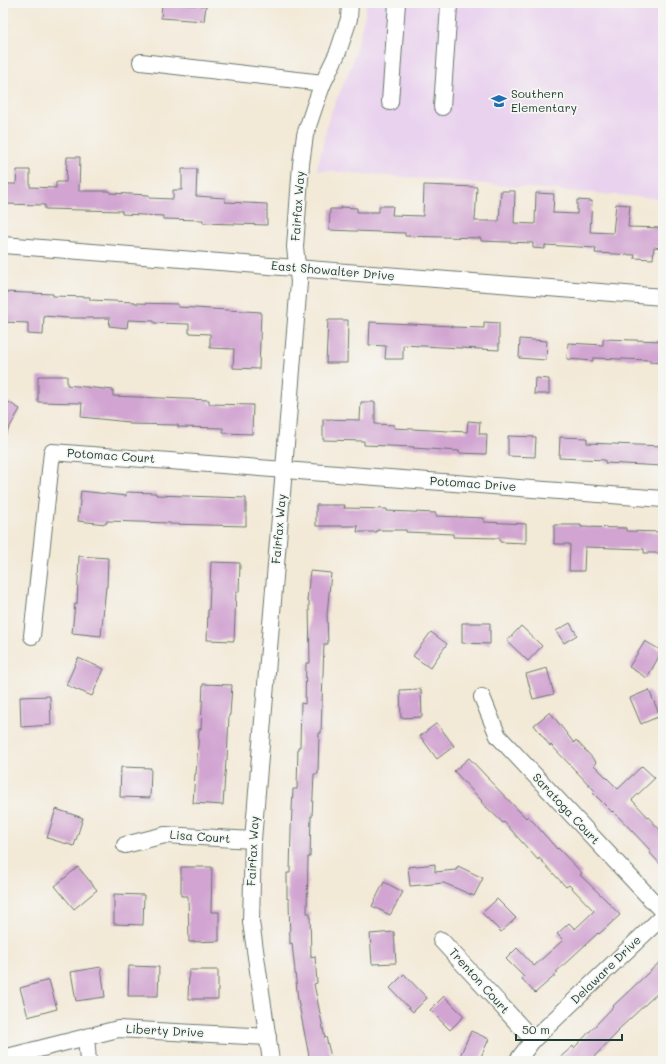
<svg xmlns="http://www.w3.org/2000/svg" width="666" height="1064" font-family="Mali,sans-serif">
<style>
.built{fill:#e9d2ee}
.building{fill:#d1a4d1}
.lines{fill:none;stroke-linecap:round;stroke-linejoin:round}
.minor-casing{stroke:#69796d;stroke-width:18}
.minor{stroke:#fff;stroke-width:16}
.labels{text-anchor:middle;stroke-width:3.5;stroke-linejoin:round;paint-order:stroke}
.poi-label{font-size:12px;fill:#1f3d34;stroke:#f6f6f2;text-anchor:start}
.street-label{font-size:12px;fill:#1f3d34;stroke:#f6f6f2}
</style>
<rect width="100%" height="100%" fill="#f6f6f2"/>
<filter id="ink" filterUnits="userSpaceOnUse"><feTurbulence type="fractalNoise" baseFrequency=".025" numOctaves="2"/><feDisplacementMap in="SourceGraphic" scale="8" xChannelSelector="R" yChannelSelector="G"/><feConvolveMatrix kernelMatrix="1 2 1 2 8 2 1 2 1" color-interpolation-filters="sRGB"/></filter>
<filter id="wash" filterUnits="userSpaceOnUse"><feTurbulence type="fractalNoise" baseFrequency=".012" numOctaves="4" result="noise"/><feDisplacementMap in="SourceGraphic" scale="16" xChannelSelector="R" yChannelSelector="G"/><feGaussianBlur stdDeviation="0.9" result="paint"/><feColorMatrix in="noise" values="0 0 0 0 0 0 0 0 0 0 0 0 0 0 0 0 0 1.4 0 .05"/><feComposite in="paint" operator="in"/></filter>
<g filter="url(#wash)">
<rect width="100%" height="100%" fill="#f3e9d7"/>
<polygon class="built" points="366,3 663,3 663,199 317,170 329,117 352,64 365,14"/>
<g id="blocks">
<g class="building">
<polygon points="162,3 206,6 204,21 161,18"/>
<polygon points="67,157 80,157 79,191 110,191 110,193 149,195 149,198 173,199 173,190 182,190 182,169 197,169 196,196 225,198 225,202 267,204 267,225 203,223 203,220 163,219 163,216 122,214 122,211 45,209 45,205 3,204 4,184 16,184 17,170 30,170 30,187 56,188 56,182 66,182"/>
<polygon points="424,185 477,187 475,221 499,221 501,191 515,191 514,223 535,224 536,193 554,194 553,213 577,214 577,200 592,201 590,232 613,233 616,204 630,205 628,227 663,228 663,248 654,247 653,259 634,258 635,255 595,253 596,248 545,245 545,249 533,248 533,243 481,241 481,238 405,236 405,233 329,230 330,209 341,209 341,207 357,208 357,212 379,212 379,206 393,206 392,215 423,216"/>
<polygon points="3,292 53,294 53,296 90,297 90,300 135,302 135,303 178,304 178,307 261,312 259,369 233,368 234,349 210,348 210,334 189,333 189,324 154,323 154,321 128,320 127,328 109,326 110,318 68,318 44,316 43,335 28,334 28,323 3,322"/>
<polygon points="328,320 348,320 347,363 326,363"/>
<polygon points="370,322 452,326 452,327 484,328 484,322 499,323 499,350 403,345 403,359 385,359 386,346 369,345"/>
<polygon points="520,339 547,341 546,360 519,358"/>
<polygon points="603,339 663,341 663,363 650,362 650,360 593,358 593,361 567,359 568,343 603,345"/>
<polygon points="38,376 67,376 67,385 113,390 113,396 209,400 209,404 253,405 252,434 223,433 223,428 178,427 178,425 129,424 129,422 81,417 82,403 38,402"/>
<polygon points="535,378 549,379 549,394 534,394"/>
<polygon points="3,399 20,409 3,439"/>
<polygon points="361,402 375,402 375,424 394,425 394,428 467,432 468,421 480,422 479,434 487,434 486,454 459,453 459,451 413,448 414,447 364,445 364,441 323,440 323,419 360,420"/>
<polygon points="508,436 536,437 535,457 508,456"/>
<polygon points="560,437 587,438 587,443 663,446 663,466 605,463 605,460 559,458"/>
<polygon points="81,491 126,496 126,492 156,493 156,495 246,498 246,526 170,524 170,523 107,521 106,524 78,521"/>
<polygon points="316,505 345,505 344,508 387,509 387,511 436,513 436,516 484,518 484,522 526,524 526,543 500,542 500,538 453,537 453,534 406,532 406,530 377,530 377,532 357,532 358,526 316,526"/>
<polygon points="554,525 581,525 581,527 626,528 626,531 663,532 663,553 644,553 644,549 585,547 584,571 569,571 570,544 554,544"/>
<polygon points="79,556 108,558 107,587 106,587 101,636 72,633 75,604 77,604"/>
<polygon points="211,562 240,563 239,592 236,592 234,641 207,640 208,610 209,610"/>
<polygon points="310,571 331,573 327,614 328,644 324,644 321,733 319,733 318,774 314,774 312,817 311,816 310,857 308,857 307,913 310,913 311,957 315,956 317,983 314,984 325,1038 326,1037 332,1061 310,1061 298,1000 292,943 290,944 289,899 287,899 287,873 290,873 291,830 293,789 297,789 298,747 300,747 301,703 305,704 306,663 310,663 309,601 307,601"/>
<polygon points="462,623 490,623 490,644 462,643"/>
<polygon points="570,623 577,635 564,643 556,631"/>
<polygon points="521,626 542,646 528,661 507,641"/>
<polygon points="431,632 447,644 430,668 413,656"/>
<polygon points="645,641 662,651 647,678 629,667"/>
<polygon points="78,658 104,669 92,696 66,685"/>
<polygon points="547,668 554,694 533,699 526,674"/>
<polygon points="203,684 232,685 230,715 229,715 227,760 226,760 223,805 193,803 195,774 196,774 199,729 201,729"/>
<polygon points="421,689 422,717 401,718 400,690"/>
<polygon points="649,690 660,716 641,724 630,698"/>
<polygon points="50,696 51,725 21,727 20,697"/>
<polygon points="550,712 574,743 576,740 596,762 594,765 618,789 642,766 655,778 632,800 663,833 663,867 649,852 651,851 613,811 612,812 593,793 595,791 551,745 550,746 534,725"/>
<polygon points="437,723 454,746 437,759 420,736"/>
<polygon points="469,758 488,778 488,779 526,818 528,816 557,849 558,848 582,873 580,875 606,900 620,915 599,934 598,933 556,972 558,973 535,993 522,979 524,977 506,959 517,948 534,966 563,940 557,934 569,923 575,929 594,911 569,885 566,887 539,858 538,860 504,822 503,823 481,802 482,801 454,771"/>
<polygon points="121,767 151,768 150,798 120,797"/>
<polygon points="56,809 83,818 74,846 47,838"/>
<polygon points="435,864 435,872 456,870 458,866 483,878 474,896 444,883 410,886 408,867"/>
<polygon points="78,867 97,890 74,909 55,886"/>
<polygon points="181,867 212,867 211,912 219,912 219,941 189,942 188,896 181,896"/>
<polygon points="384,882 403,892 390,915 372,906"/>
<polygon points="114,894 144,895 143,925 114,924"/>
<polygon points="497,899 516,918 501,932 482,913"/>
<polygon points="394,932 396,963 372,964 370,934"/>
<polygon points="663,959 663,988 618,1030 619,1031 590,1061 556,1061 573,1046 574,1048 614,1006 613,1006"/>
<polygon points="129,966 159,967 158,996 128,996"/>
<polygon points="101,967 105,997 76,1001 71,972"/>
<polygon points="189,970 218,970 218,999 188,999"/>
<polygon points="404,974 427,998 413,1012 390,988"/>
<polygon points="49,980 57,1009 28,1017 20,988"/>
<polygon points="444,996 464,1016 450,1030 430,1010"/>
<polygon points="471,1031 489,1039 479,1061 470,1061 460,1056"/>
</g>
</g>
</g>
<g filter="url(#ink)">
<use href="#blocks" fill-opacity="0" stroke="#69796d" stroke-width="1"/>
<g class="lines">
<defs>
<g id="minor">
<polyline points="141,62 323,83"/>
<polyline points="390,102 397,3"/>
<polyline points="442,107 449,6"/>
<polyline points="3,245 663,297"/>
<polyline points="32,636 52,452 663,499"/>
<polyline points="482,697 498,736 663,912"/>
<polyline points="125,845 165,835 253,840"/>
<polyline points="441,940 533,1040"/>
<polyline points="86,1037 88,1061"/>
<polyline points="3,1058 118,1029 268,1037"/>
<polyline points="271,1061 251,922 253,840 284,469 299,282 295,247 301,164 305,135 315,105 323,83 338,52 349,19 350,3"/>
<polyline points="517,1061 533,1040 663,916"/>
</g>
</defs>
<use href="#minor" class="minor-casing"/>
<use href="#minor" class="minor"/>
</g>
</g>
<defs>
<symbol id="school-bare" viewBox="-9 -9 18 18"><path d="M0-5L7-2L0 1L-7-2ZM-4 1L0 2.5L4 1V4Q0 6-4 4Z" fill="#1f6fb2" stroke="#f6f6f2" stroke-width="2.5" paint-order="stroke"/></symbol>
</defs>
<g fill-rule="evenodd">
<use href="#school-bare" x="488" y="90" width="22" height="22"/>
</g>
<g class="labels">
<g class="poi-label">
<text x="511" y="98">Southern<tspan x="511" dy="14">Elementary</tspan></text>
</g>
<g class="street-label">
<text transform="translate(298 206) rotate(-86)" y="4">Fairfax Way</text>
<text transform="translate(333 271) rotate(5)" y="4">East Showalter Drive</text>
<text transform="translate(111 456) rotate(4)" y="4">Potomac Court</text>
<text transform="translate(473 484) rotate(4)" y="4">Potomac Drive</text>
<text transform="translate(279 529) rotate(-85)" y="4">Fairfax Way</text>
<text transform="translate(566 809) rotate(47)" y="4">Saratoga Court</text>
<text transform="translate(200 837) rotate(4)" y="4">Lisa Court</text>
<text transform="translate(253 851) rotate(-87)" y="4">Fairfax Way</text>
<text transform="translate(606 970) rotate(-44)" y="4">Delaware Drive</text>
<text transform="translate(479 981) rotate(48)" y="4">Trenton Court</text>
<text transform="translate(165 1031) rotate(3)" y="4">Liberty Drive</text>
</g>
</g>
<rect width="666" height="1064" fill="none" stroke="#f6f6f2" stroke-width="16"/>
<path d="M516 1034v6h106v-6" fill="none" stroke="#1f3d34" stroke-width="2"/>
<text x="522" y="1034" font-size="12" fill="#1f3d34" stroke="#f6f6f2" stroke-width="3" paint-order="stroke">50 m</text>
</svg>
